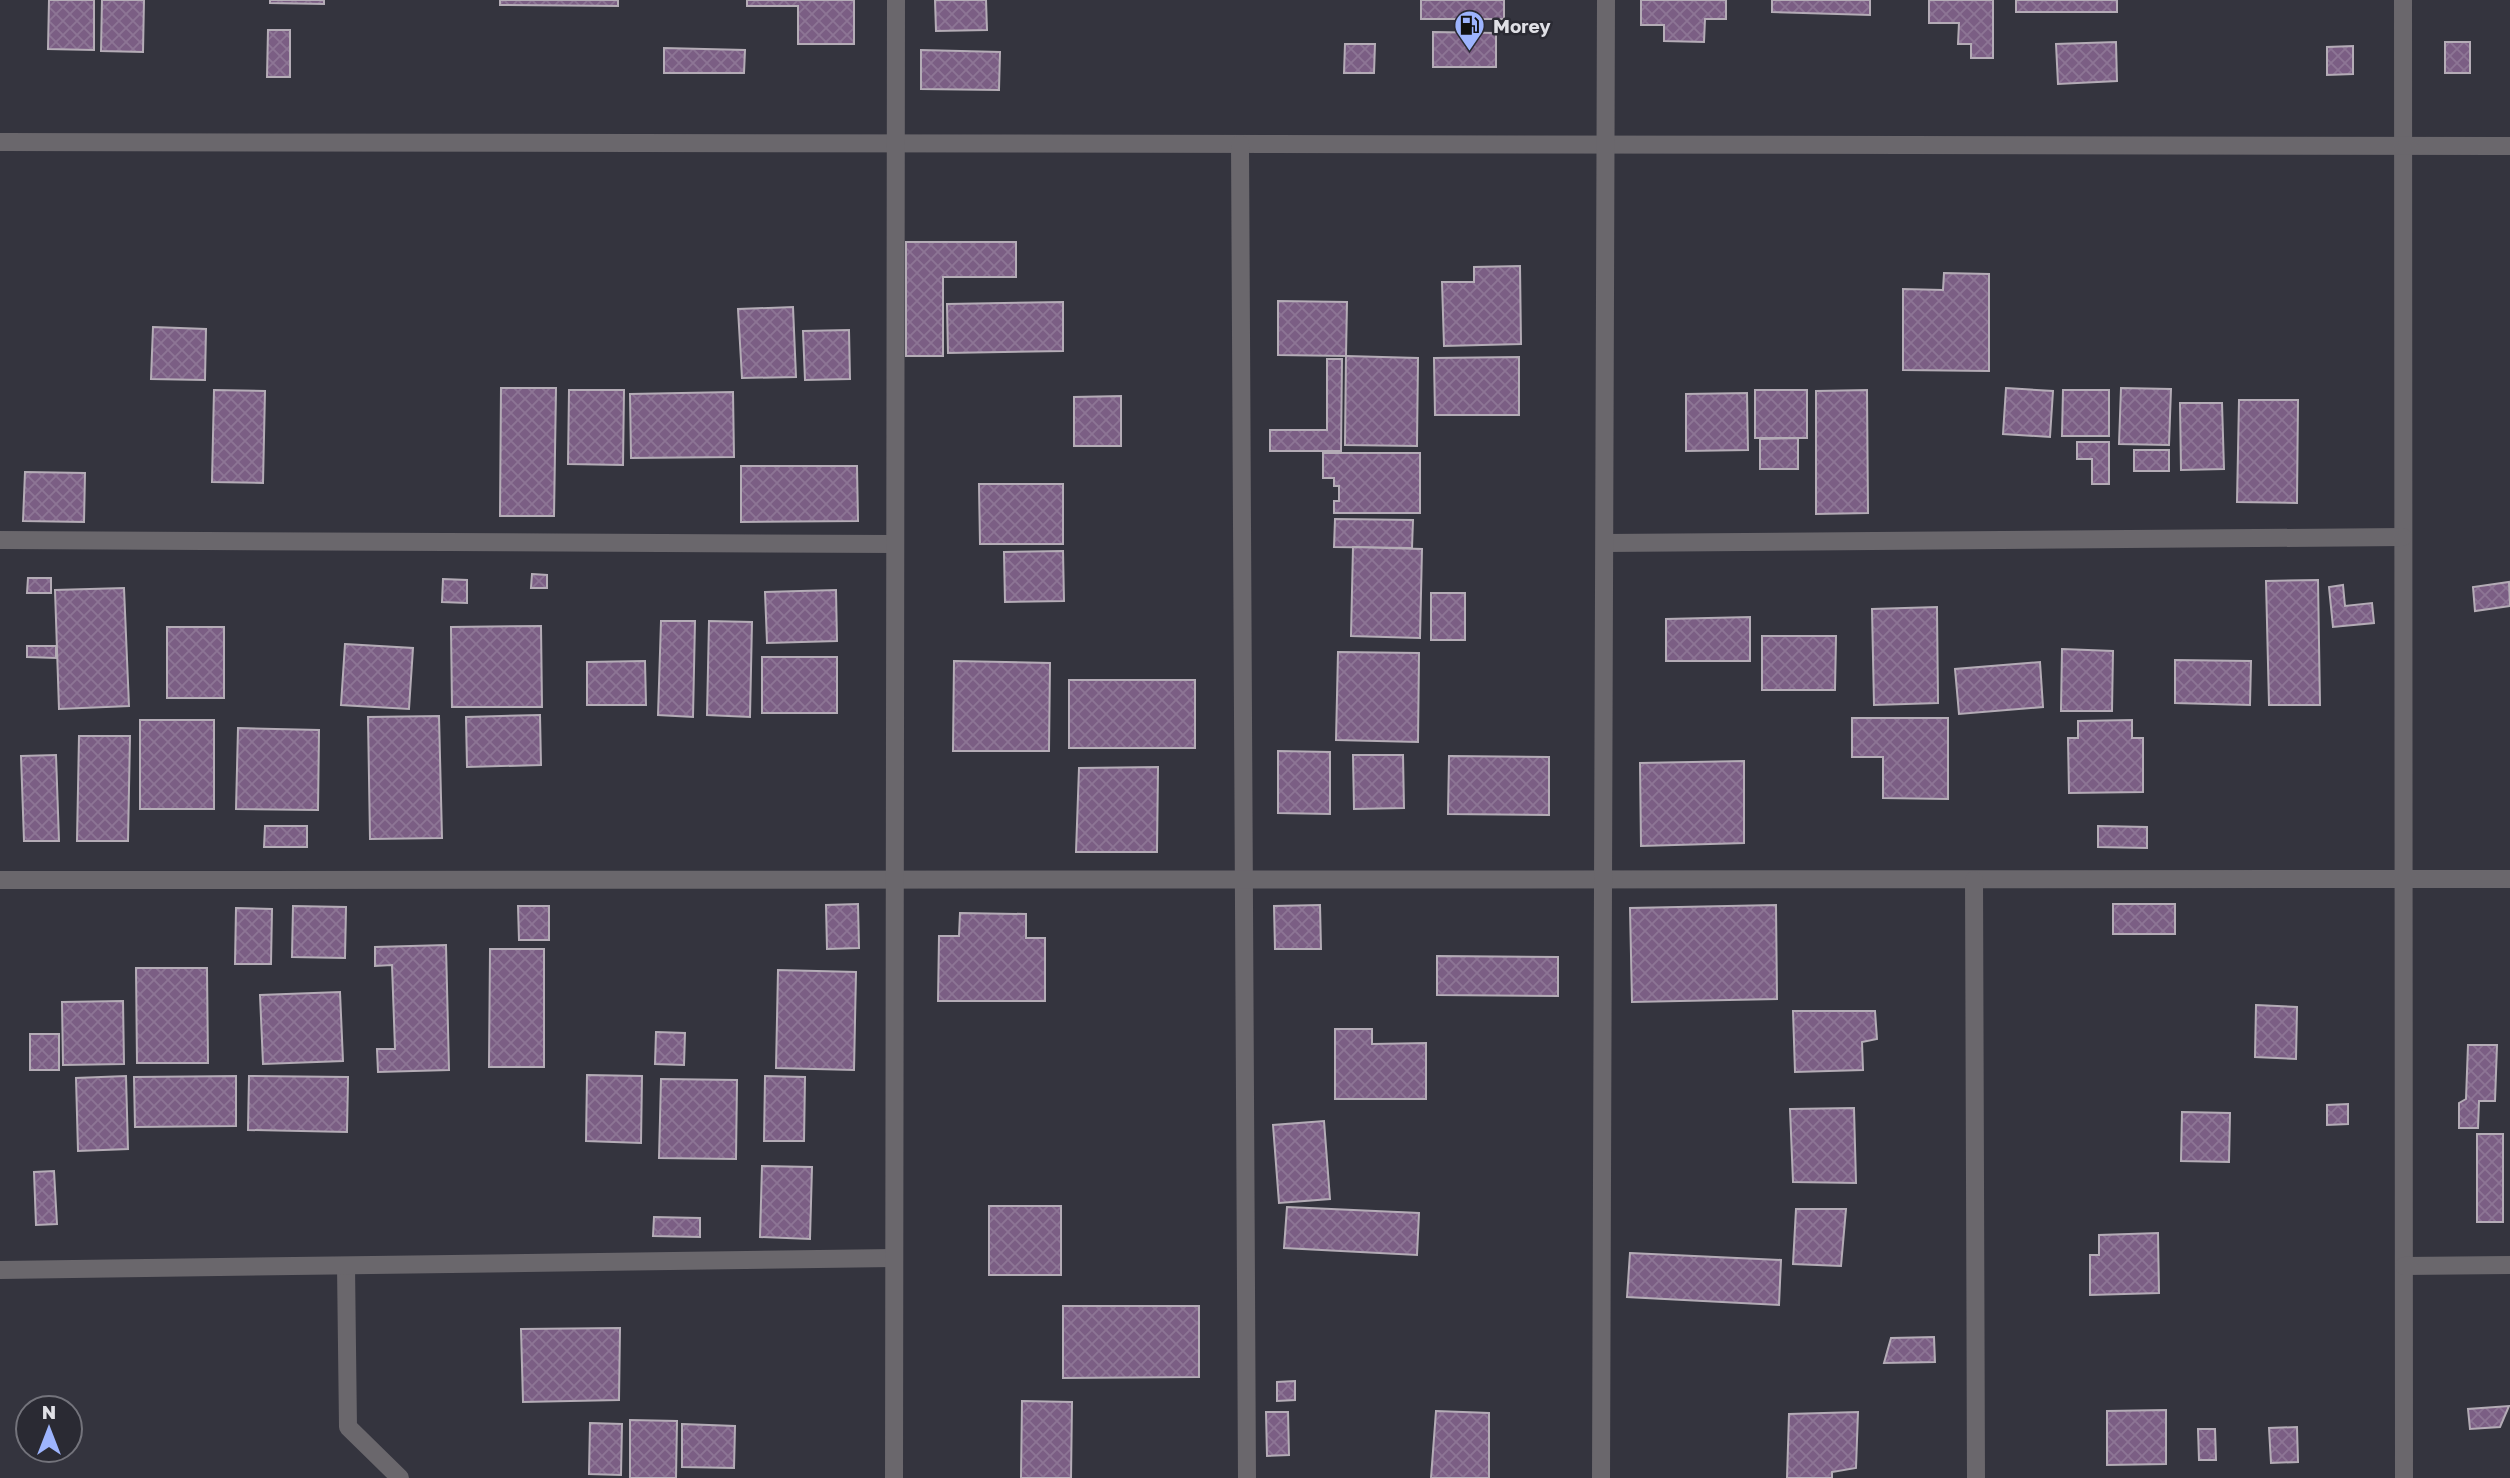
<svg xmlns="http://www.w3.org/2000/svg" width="2510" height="1478" font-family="'Golos Text',sans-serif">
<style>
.building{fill:url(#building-cross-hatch);stroke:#b4acb6;stroke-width:2}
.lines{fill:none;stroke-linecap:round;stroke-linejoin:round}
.street{stroke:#6a676c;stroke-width:18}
.labels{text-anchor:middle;stroke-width:5;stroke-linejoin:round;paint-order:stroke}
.poi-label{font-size:19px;font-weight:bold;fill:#e0e0e6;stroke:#2a2a33;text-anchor:start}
</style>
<defs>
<pattern id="building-cross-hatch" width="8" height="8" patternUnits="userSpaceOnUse" patternTransform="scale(1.75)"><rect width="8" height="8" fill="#7b5e84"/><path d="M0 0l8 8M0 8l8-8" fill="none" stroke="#8d7595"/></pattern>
</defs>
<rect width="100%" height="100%" fill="#34343e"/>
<g class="building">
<polygon points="49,0 94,0 94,50 48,49"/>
<polygon points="102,0 144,0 143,52 101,51"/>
<polygon points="270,0 324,0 324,4 270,3"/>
<polygon points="500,0 618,0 618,6 500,5"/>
<polygon points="747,0 854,0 854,44 798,44 798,6 747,6"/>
<polygon points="935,0 986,0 987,30 936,31"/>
<rect x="1421" y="0" width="83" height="19"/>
<polygon points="1641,0 1726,0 1726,19 1705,19 1704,42 1664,41 1664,25 1641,25"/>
<polygon points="1772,0 1870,0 1870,15 1772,12"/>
<polygon points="1929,0 1993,0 1993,58 1971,58 1971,44 1958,44 1959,23 1929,23"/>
<rect x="2016" y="0" width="101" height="12"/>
<polygon points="268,30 290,30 290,77 267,77"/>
<polygon points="1433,32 1496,33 1496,67 1433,67"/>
<polygon points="2116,42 2117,81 2058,84 2056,44"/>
<rect x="2445" y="42" width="25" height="31"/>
<polygon points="1345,44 1375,44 1374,73 1344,73"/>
<polygon points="2353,46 2353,74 2327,75 2327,47"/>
<polygon points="664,48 745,50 744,73 664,73"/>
<polygon points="921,50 1000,52 999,90 921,89"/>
<polygon points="906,242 1016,242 1016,277 943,277 943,356 906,356"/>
<polygon points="1520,266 1521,344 1444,346 1442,282 1474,282 1474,267"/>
<polygon points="1944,273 1989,274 1989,371 1903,370 1903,289 1943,290"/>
<polygon points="1278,301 1347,302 1346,356 1278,355"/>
<polygon points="1063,302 1063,351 948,353 947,304"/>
<polygon points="793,307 796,377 742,378 738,309"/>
<polygon points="153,327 206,329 205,380 151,379"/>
<polygon points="849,330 850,379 805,380 803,331"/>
<polygon points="1346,356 1418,358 1417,446 1345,445"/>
<polygon points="1519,357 1519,415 1435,415 1434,358"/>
<polygon points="1327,359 1342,359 1341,451 1270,451 1270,430 1327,430"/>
<polygon points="501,388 556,388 554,516 500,516"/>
<polygon points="2006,388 2053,391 2050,437 2003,434"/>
<polygon points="2121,388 2171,389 2169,445 2119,444"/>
<polygon points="214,390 265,391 263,483 212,482"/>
<polygon points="569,390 624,390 623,465 568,464"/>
<rect x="1755" y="390" width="52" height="48"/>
<polygon points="1867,390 1868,513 1816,514 1816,391"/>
<polygon points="2063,390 2109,390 2109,436 2062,436"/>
<polygon points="733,392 734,457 631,458 630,394"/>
<polygon points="1747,393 1748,450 1686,451 1686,394"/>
<polygon points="1121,396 1121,446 1074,446 1074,397"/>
<polygon points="2239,400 2298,400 2297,503 2237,502"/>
<polygon points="2180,403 2222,403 2224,469 2181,470"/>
<polygon points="1798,438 1798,469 1760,469 1760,439"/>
<polygon points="2077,442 2109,442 2109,484 2092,484 2092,459 2077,459"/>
<rect x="2134" y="450" width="35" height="21"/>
<polygon points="1323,453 1420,453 1420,513 1334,513 1334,501 1339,501 1339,486 1334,486 1334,478 1323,478"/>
<polygon points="741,466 857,466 858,521 741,522"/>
<polygon points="25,472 85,473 84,522 23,521"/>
<polygon points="979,484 1063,484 1063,544 980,544"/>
<polygon points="1335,519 1413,520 1412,548 1334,547"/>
<polygon points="1353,547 1422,549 1420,638 1351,636"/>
<polygon points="1063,551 1064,601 1005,602 1004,552"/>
<polygon points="532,574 547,575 547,588 531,588"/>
<polygon points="28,578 51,578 51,593 27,593"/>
<polygon points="443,579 467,580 467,603 442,602"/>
<polygon points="2318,580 2320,705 2269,705 2266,581"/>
<polygon points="2509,582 2510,606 2475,611 2473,587"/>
<polygon points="2343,585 2345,606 2372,603 2374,623 2333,627 2329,587"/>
<polygon points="124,588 129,706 59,709 55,590"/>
<polygon points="836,590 837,641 767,643 765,592"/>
<rect x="1431" y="593" width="34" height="47"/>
<polygon points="1937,607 1938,703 1874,705 1872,609"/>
<polygon points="1750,617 1750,661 1666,661 1666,619"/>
<polygon points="661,621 695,621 693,717 658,715"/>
<polygon points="709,621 752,622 750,717 707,715"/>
<polygon points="541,626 542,707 452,707 451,627"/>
<rect x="167" y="627" width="57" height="71"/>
<polygon points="1762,636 1836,636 1835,690 1762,690"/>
<polygon points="345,644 413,648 409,709 341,705"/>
<polygon points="27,646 56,646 56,658 27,657"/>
<polygon points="2062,649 2113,651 2112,711 2061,711"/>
<polygon points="1338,652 1419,653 1418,742 1336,740"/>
<rect x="762" y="657" width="75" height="56"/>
<polygon points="2175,660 2251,661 2250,705 2175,703"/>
<polygon points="645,661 646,705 587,705 587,662"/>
<polygon points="954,661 1050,663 1049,751 953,751"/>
<polygon points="2040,662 2043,707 1959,714 1955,669"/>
<rect x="1069" y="680" width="126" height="68"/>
<polygon points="540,715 541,765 467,767 466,717"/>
<polygon points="439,716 442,838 370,839 368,717"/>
<polygon points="1852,718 1948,718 1948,799 1883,798 1883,757 1852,757"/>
<rect x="140" y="720" width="74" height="89"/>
<polygon points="2132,720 2132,738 2143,738 2143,792 2069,793 2068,738 2078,738 2078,721"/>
<polygon points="238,728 319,730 318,810 236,809"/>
<polygon points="79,736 130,736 128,841 77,841"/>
<polygon points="1278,751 1330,752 1330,814 1278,813"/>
<polygon points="56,755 59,841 24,841 21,756"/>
<polygon points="1353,755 1403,755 1404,808 1354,809"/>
<polygon points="1449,756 1549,757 1549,815 1448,814"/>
<polygon points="1744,761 1744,843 1641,846 1640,763"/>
<polygon points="1158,767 1157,852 1076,852 1079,768"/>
<polygon points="265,826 307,826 307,847 264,847"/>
<polygon points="2098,826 2147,827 2147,848 2098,847"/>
<polygon points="858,904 859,948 827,949 826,905"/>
<rect x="2113" y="904" width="62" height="30"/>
<polygon points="1320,905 1321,949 1275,949 1274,906"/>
<polygon points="1776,905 1777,999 1632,1002 1630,908"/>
<polygon points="293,906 346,907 345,958 292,957"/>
<polygon points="518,906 549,906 549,940 519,940"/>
<polygon points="236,908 272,909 271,964 235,964"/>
<polygon points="960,913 1026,914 1026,938 1045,938 1045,1001 938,1001 939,936 959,936"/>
<polygon points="446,945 449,1070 378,1072 377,1049 395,1049 392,965 375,966 375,947"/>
<polygon points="490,949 544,949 544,1067 489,1067"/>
<polygon points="1437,956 1558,957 1558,996 1437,995"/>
<polygon points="136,968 207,968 208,1063 137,1063"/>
<polygon points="778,970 856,972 854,1070 776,1068"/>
<polygon points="340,992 343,1061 263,1064 260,995"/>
<polygon points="123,1001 124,1064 63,1065 62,1002"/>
<polygon points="2256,1005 2297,1007 2296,1059 2255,1057"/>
<polygon points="1793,1011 1875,1011 1877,1039 1862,1042 1863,1070 1795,1072"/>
<polygon points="1335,1029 1372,1029 1372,1044 1426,1043 1426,1099 1335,1099"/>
<polygon points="656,1032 685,1033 684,1065 655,1064"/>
<rect x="30" y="1034" width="29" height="36"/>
<polygon points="2468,1045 2497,1045 2495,1101 2479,1101 2478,1128 2459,1128 2459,1103 2466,1099"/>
<polygon points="587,1075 642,1076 641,1143 586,1141"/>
<polygon points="126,1076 128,1149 78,1151 76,1078"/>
<polygon points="236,1076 236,1126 135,1127 134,1077"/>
<polygon points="249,1076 348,1077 347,1132 248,1130"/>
<polygon points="765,1076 805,1077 804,1141 764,1141"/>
<polygon points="661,1079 737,1080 736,1159 659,1158"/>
<polygon points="2348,1104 2348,1124 2327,1125 2327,1105"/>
<polygon points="1854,1108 1856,1183 1793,1182 1790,1109"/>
<polygon points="2182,1112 2230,1113 2229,1162 2181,1161"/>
<polygon points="1324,1121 1330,1199 1279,1203 1273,1125"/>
<rect x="2477" y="1134" width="26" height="88"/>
<polygon points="762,1166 812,1167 810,1239 760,1237"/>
<polygon points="54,1171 57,1224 36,1225 34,1172"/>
<rect x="989" y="1206" width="72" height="69"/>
<polygon points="1287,1207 1419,1213 1417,1255 1284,1248"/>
<polygon points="1796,1209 1846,1209 1841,1266 1793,1264"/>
<polygon points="654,1217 700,1218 700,1237 653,1236"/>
<polygon points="2158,1233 2159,1293 2090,1295 2090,1255 2099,1255 2099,1235"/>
<polygon points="1630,1253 1781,1260 1779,1305 1627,1297"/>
<polygon points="1063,1306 1199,1306 1199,1377 1063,1378"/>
<polygon points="620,1328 619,1400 523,1402 521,1329"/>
<polygon points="1934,1337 1935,1362 1884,1363 1891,1338"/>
<polygon points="1295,1381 1295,1400 1277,1401 1277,1382"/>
<polygon points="1022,1401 1072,1402 1071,1478 1021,1478"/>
<polygon points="2509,1406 2500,1427 2470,1429 2468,1409"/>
<polygon points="2166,1410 2166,1464 2107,1465 2107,1411"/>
<polygon points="1436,1411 1489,1413 1489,1478 1431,1478"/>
<polygon points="1266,1412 1288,1412 1289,1455 1267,1456"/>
<polygon points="1858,1412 1856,1468 1832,1472 1832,1478 1787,1478 1789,1414"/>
<polygon points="630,1420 677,1421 676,1478 630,1478"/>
<polygon points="590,1423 622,1424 621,1475 589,1474"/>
<polygon points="682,1424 735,1426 734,1468 682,1467"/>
<polygon points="2297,1427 2298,1462 2271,1463 2269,1428"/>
<polygon points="2198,1429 2215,1429 2216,1460 2199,1460"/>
</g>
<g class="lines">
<g class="street">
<polyline points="2403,0 2404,1478"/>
<polyline points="0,142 2510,146"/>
<polyline points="1240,144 1247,1478"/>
<polyline points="0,540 895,544"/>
<polyline points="1605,543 2403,537"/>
<polyline points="0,880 2510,879"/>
<polyline points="1974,880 1976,1478"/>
<polyline points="346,1266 348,1427 400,1478"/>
<polyline points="2404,1266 2510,1265"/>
<polyline points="0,1270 894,1258"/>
<polyline points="894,1478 896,0"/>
<polyline points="1601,1478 1606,0"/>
</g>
</g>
<defs>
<symbol id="fuel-pin" viewBox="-11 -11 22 30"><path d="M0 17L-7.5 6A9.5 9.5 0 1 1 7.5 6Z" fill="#9db4fd" stroke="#2a2a33"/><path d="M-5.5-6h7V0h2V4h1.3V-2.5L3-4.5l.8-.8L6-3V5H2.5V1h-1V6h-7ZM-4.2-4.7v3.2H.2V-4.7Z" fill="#111"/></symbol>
</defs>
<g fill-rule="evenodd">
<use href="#fuel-pin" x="1452" y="8" width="35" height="47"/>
</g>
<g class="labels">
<g class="poi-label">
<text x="1493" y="33">Morey</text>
</g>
</g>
<g transform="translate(49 1429)"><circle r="33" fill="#2a2a33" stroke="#73737b" stroke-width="2"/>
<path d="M0-5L12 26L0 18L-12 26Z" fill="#9db4fd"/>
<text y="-10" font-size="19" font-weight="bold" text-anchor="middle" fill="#e0e0e6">N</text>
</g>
</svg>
